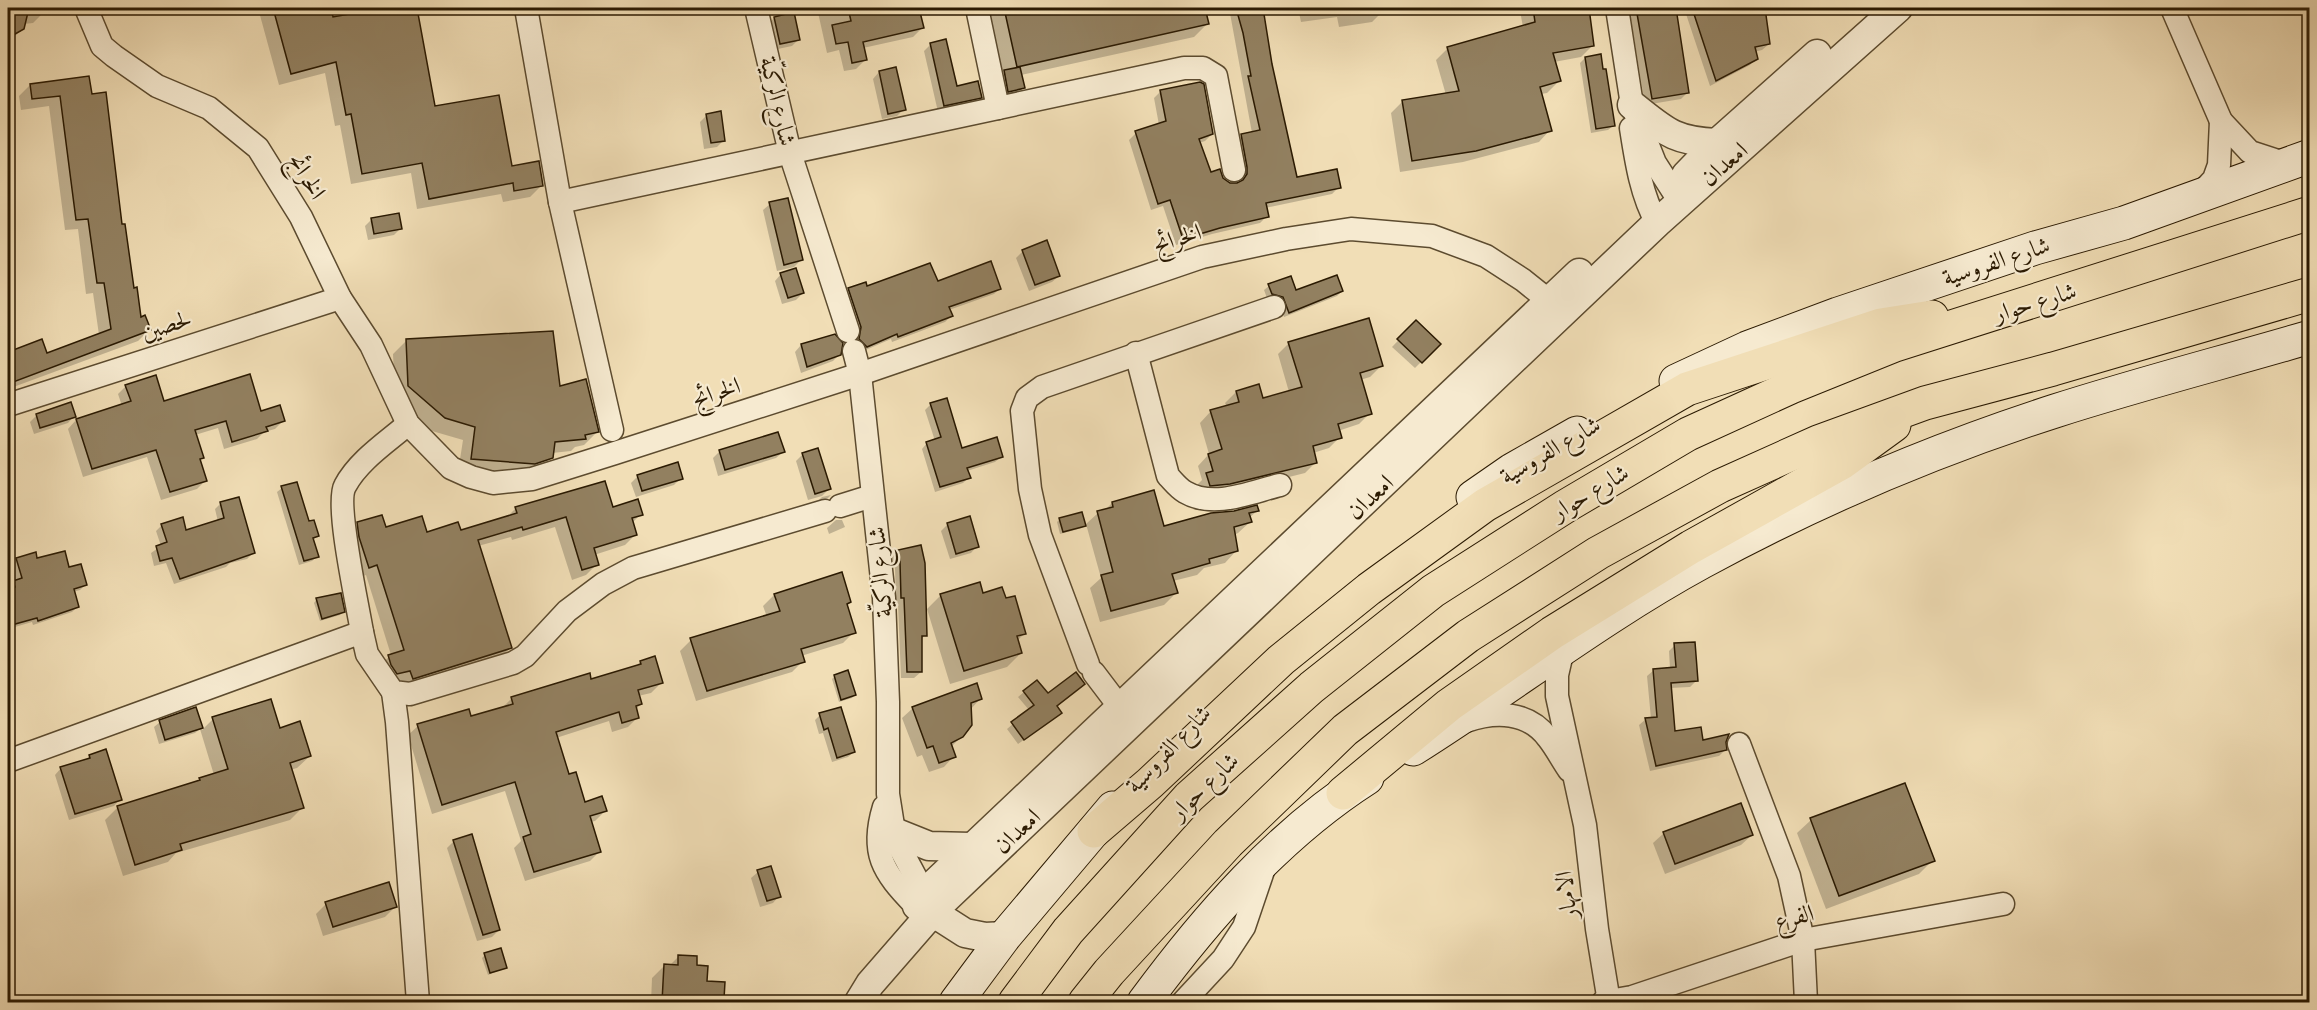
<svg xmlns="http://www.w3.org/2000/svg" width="2317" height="1010" font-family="Alegreya,Amiri,serif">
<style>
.shadow{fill:#0003}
.building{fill:#928060;stroke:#2b1a02;stroke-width:1.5}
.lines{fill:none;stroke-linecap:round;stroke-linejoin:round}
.minor-casing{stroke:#5c4b2f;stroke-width:25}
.tertiary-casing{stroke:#5c4b2f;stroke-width:31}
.secondary-casing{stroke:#2b1a02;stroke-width:35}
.trunk-casing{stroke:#2b1a02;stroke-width:35}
.minor{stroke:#f6ead0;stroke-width:22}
.tertiary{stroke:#f6ead0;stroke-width:28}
.secondary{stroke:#f6ead0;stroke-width:33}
.trunk{stroke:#f1deb6;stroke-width:33}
.labels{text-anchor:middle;stroke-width:4.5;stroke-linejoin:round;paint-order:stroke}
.street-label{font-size:24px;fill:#2b1a02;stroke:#f6ead0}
</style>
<rect width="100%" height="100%" fill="#f1deb6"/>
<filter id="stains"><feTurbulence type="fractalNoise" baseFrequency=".00333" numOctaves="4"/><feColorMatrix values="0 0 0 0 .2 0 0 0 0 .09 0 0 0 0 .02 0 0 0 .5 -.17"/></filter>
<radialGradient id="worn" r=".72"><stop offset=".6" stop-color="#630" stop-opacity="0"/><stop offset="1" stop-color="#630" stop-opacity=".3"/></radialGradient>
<g class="shadow">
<polygon points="8,8 42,8 43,13 33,23 24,24 23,29 8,42"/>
<polygon points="258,8 329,8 331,19 354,15 353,8 414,8 433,108 510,168 542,185 530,197 503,202 501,194 417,209 411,173 351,184 340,125 335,126 325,73 279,85"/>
<polygon points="785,8 807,8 786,12"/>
<polygon points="817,8 917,8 922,28 913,37 863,48 865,60 856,69 844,71 839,50 827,53"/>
<polygon points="988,8 1204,8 1207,24 1194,37 1021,75 1023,88 1017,95 1002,98 998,79 1003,74"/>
<polygon points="1229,8 1262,8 1271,64 1296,178 1339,187 1332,194 1265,208 1267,216 1260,223 1212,234 1176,245 1163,206 1151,210 1129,140 1136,133 1159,125 1154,98 1161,91 1212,134 1205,141 1199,143 1210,174 1228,184 1236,185 1241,182 1235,142 1242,135 1252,133"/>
<polygon points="1298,8 1380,8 1381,13 1372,22 1339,27 1337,17 1301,22"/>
<polygon points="1524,8 1587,8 1593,45 1581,57 1554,62 1559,81 1547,93 1541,94 1550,130 1539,142 1463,162 1400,172 1391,113 1403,101 1446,95 1436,60 1448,48 1523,27 1520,11"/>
<polygon points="1629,8 1675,8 1688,92 1681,99 1645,105"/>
<polygon points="1684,8 1760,8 1769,44 1762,50 1754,52 1756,58 1750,65 1710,86"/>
<polygon points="774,18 799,39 792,46 773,50 768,25"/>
<polygon points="931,44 955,87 980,97 974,104 938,112 924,51"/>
<polygon points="1585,58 1614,125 1608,130 1591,133 1580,63"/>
<polygon points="879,72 904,109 897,116 882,119 873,79"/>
<polygon points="88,77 132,290 140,319 149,330 138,341 8,389 8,353 41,341 47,355 99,335 93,293 86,294 78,229 65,230 49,106 21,110 19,96 30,85"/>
<polygon points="707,115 724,140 717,147 704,149 700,122"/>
<polygon points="770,204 801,260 794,267 777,271 763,210"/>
<polygon points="372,219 401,228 394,235 368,240 365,226"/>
<polygon points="1023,251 1059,276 1052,282 1029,291 1016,258"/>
<polygon points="11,264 14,277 8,281 8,265"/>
<polygon points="781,274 803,293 796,300 782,304 775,281"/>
<polygon points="937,283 1000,288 994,294 949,310 951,316 945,322 892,342 891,339 861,352 854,345 856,333 843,295 849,290"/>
<polygon points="1269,286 1295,292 1342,291 1337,296 1284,317 1279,301 1267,298 1264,290"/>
<polygon points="1416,322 1439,344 1415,368 1392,347"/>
<polygon points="834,336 840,354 833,361 801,373 795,352 801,345"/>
<polygon points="406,341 559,388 597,432 584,445 575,447 571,451 552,453 551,458 538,471 458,472 463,440 432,431 395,399 393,354"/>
<polygon points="1289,343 1381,366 1370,377 1360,380 1370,413 1359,424 1338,431 1340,437 1329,448 1313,453 1316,462 1305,473 1218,495 1196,486 1202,480 1198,466 1209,454 1200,423 1211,411 1227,407 1225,403 1236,392 1262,400 1289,392 1278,354"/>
<polygon points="126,386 163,403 260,413 283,421 275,429 264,432 257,439 224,449 218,428 195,435 202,458 199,461 205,481 197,489 161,500 147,457 83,477 68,429 76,420 122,406 118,394"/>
<polygon points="71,404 74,416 68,423 34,434 30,422 36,416"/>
<polygon points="931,404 961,450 1001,457 995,462 967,471 969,477 963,483 935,492 922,449 927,443 935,441 925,410"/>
<polygon points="817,450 829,489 822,496 808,500 796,461 802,455"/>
<polygon points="720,451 783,452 776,458 718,476 713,458"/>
<polygon points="638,476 681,478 674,485 636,497 631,483"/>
<polygon points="282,488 317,536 312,541 317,556 312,561 299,565 277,492"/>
<polygon points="831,495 825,501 819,500 822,497"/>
<polygon points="221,503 253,553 247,559 230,563 226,567 174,584 166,563 154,566 151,553 161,546 156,531 162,525 185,532 218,522 215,509"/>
<polygon points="1112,503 1163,528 1257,511 1249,518 1250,522 1238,533 1234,535 1236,551 1225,563 1204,568 1197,575 1173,581 1176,593 1164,605 1100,622 1090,588 1101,578 1086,524 1098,513 1104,511"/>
<polygon points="516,508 612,509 641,514 632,523 636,534 625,545 594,555 597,564 586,575 572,580 555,527 512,540 511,537 478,546 510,648 499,659 402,689 399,681 386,684 378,667 391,655 366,575 358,578 347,535 358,524 426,534 460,532 507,517"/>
<polygon points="1060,519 1085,526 1082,528 1060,534 1057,522"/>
<polygon points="836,520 842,520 845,527 829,534 827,528"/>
<polygon points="948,524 977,546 971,553 950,559 941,531"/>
<polygon points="898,551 925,635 920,641 921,672 914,678 901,678 898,604 896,604 895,569 892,557"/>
<polygon points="34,554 36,560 68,569 85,585 80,590 73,592 77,607 72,612 33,625 32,622 8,629 8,561"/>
<polygon points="841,574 849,602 846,606 854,632 843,643 801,656 803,661 792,672 696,701 680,651 691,640 767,617 763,606 774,595"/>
<polygon points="340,595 343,612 340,615 320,621 314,603 316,600"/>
<polygon points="941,595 982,595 1005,600 1025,633 1017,641 1021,653 1007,667 950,684 927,609"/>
<polygon points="1675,645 1696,681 1690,687 1670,688 1673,733 1725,750 1719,756 1650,771 1639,725 1646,719 1651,719 1647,676 1654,670 1670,669 1669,651"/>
<polygon points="654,658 661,683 651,693 638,696 641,704 635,710 638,717 628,727 612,732 609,721 556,738 568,776 584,803 605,811 595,821 590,822 600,851 590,861 525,881 514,848 521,841 505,791 432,814 408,735 418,726 470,718 502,708 512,698 590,681 635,668 640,662"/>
<polygon points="835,676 855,695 852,698 839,702 832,679"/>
<polygon points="1024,692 1047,695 1055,706 1055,718 1018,744 1007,729 1029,710 1018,697"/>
<polygon points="980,699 970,710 962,736 951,747 954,756 944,767 929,772 922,755 917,757 902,718 913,708"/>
<polygon points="195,709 202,730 213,719 279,730 310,756 297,768 290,770 302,808 290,820 176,853 168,862 123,876 105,820 118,807 196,783 200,779 214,775 200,729 195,733 159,744 154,727 160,722"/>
<polygon points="820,715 854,752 848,757 832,762 823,733 819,734 815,720"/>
<polygon points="90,756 120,799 114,806 69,820 55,775 61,768 85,761"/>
<polygon points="1811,820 1933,860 1919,874 1826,909 1797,833"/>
<polygon points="1664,833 1752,835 1741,845 1665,874 1653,843"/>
<polygon points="454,841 499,930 492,937 477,941 447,848"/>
<polygon points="758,872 779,896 773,903 760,907 751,878"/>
<polygon points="326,904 395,907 385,917 323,936 316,914"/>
<polygon points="485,955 505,968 488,975 482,958"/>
<polygon points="679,956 695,967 706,983 723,998 719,1002 651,1002 652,978 664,966 669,966"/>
</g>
<g class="building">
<polygon points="8,8 29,8 24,29 8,38"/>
<polygon points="273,8 331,8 333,17 384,8 417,8 435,106 499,95 512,166 539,161 543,186 514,191 513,183 429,199 422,163 362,174 351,114 346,115 336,62 291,74"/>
<polygon points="848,8 919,8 924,28 863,42 867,60 852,63 848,42 836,44 832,25 851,21"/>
<polygon points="1004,8 1205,8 1209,24 1017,67"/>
<polygon points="1236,8 1263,8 1272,64 1297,177 1337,169 1341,188 1266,203 1269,217 1220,228 1183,239 1170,200 1158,204 1135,131 1166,121 1160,90 1200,82 1204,84 1213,134 1199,139 1211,172 1220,169 1223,178 1230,183 1237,183 1243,180 1247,174 1247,167 1241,134 1260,130 1248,76 1251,76 1243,33"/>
<polygon points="1533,8 1589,8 1594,46 1553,53 1561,81 1540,87 1552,131 1476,151 1412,161 1402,100 1459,91 1447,47 1535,22"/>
<polygon points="1636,8 1676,8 1689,93 1652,99"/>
<polygon points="1692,8 1765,8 1770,44 1755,47 1758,59 1716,81"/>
<polygon points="794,12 800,40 780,44 774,17"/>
<polygon points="946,39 957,86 978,81 982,98 944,106 930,43"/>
<polygon points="1601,54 1603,69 1606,69 1615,126 1596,129 1585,57"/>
<polygon points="896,67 906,110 888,114 879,71"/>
<polygon points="1020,67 1025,88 1008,92 1004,70"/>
<polygon points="89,76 92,94 106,92 122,224 125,224 134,288 137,287 141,317 145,315 151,330 8,384 8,352 42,339 47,353 111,329 104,283 97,283 88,219 76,220 60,96 32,99 30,84"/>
<polygon points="721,111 725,141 711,143 706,114"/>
<polygon points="788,198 803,260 784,265 769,202"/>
<polygon points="399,213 402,229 374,234 371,218"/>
<polygon points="1047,240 1060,276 1035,285 1022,250"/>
<polygon points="991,261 1001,289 949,307 953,316 898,337 897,334 867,347 859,339 861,327 848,288 866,282 867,286 930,263 938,281"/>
<polygon points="796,268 804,293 788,298 780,273"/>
<polygon points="1337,275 1343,291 1289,313 1283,297 1272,294 1268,284 1291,276 1296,290"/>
<polygon points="1369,318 1383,366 1360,373 1372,414 1338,424 1342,438 1313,446 1317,463 1230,484 1210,486 1206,473 1213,471 1208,454 1222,449 1210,410 1239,402 1236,391 1259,384 1263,398 1302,387 1288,342"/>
<polygon points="1416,320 1441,344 1422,363 1397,339"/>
<polygon points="553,331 560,386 586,379 599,432 585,435 586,439 555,442 553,458 535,464 471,459 475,427 445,418 408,386 406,339"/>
<polygon points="835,334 843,343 841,355 807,367 801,344"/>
<polygon points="250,374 261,411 280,405 285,421 266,427 268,431 232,442 226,421 195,430 204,458 200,459 207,481 170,492 156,450 92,469 76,419 131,401 125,385 156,375 164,401"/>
<polygon points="947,398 962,448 997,437 1003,457 967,468 971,478 940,487 926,442 941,437 930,403"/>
<polygon points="71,402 76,417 40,428 36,414"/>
<polygon points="778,432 785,452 725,470 719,450"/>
<polygon points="818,448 831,489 815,494 802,453"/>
<polygon points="678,462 683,479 642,491 637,475"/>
<polygon points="605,481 613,507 638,499 643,515 632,518 637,535 594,548 599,565 582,570 566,517 523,530 522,527 478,540 512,648 413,679 410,671 397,674 391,665 388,655 404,650 377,565 369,568 359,537 357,522 382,515 386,527 422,516 427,532 458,522 461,530 517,513 515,507"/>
<polygon points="297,482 309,521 314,520 319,536 313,538 319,557 304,561 281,486"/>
<polygon points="1154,490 1164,526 1211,513 1234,511 1257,505 1259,511 1249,513 1252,522 1234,527 1238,551 1209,559 1210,563 1172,574 1178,593 1111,611 1101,575 1113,572 1097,511 1113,507 1112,502"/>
<polygon points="239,497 255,553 180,579 172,558 160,561 156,546 167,542 161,524 183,517 186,530 224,518 220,502"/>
<polygon points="1082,512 1086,526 1063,532 1059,518"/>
<polygon points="970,516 979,547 956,554 947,523"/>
<polygon points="921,545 925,563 927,636 922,636 922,672 907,672 904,598 901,598 900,562 898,550"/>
<polygon points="65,551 69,567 81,564 87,585 74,589 79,607 38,621 37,618 8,626 8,589 15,587 13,581 22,578 16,558 36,552 37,558"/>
<polygon points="842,572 851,602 847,604 856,633 801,649 805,662 707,691 690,638 780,611 774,594"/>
<polygon points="980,582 983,593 1002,587 1006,598 1015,596 1026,634 1017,636 1022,653 964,671 940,594"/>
<polygon points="341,593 345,612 322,619 316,598"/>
<polygon points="1695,642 1698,681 1671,683 1675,731 1701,727 1703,740 1729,734 1726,742 1727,750 1656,766 1645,718 1657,717 1653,669 1676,667 1674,643"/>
<polygon points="655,656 663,683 638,690 642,704 636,706 639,718 622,723 619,712 556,732 569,774 576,772 585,802 602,796 607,811 590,816 601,852 534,872 523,837 531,834 515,782 442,805 417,724 469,709 471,716 513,704 511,697 590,673 591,679 641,664 640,661"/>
<polygon points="848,670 856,695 841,700 834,675"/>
<polygon points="1076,672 1085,684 1057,706 1062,713 1024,740 1011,722 1034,705 1023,691 1037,680 1048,693"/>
<polygon points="977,683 982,699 971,703 972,725 963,737 951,743 956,757 939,763 933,746 927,748 912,707"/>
<polygon points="271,699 280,728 300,721 311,756 290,763 304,808 180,844 182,850 135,865 117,806 200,780 199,778 228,769 212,717"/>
<polygon points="196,707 203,728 165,740 159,720"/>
<polygon points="841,707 855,752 837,758 828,728 824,730 819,713"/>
<polygon points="106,749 122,800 75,814 60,767 90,758 89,755"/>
<polygon points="1905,783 1935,861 1839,896 1810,818"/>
<polygon points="1741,803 1753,835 1675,864 1663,832"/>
<polygon points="472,834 500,930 483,935 453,840"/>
<polygon points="771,866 781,897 767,901 757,870"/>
<polygon points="389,882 397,907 333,927 325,902"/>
<polygon points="501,948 507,968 490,973 484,953"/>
<polygon points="678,955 697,956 697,965 708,966 707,981 725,982 724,999 707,998 706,1002 662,1002 664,964 678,965"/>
</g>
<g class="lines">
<defs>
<g id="minor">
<polyline points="86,8 102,46 114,56 157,86 209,108 258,148 301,217 340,298 371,345 408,424 451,468 471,477 493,483 532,479 615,453 860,374 1202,257 1286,239 1351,229 1432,236 1486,256 1523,280 1548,300 1561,313"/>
<polyline points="526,8 560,202 612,430"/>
<polyline points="756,8 790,153 848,331"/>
<polyline points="977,8 998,108"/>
<polyline points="1617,8 1632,105 1655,163 1680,202"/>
<polyline points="2172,8 2221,121 2250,152 2287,164"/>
<path d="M1631,128C1636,160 1641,195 1657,223"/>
<polyline points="2198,196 2214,179 2219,165 2221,121"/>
<polyline points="560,202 1184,68 1203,68 1216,76 1234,170"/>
<polyline points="854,351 860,374 884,598 888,702 888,794 894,832 900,848 924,893"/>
<path d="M1136,353L1168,476C1173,481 1178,488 1185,492C1214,509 1251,492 1280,485"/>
<polyline points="8,405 340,298"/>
<polyline points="840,506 872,496"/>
<polyline points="362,632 367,654 393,692 410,694 513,663 525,656 567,611 603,584 633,568 825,511"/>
<polyline points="1563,649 1557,675 1557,696 1585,825 1597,929 1609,1002"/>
<polyline points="1088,664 1040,535 1030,489 1022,411 1027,398 1042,387 1274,307"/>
<polyline points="1094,673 1119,706"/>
<polyline points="393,692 397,722 418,1002"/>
<path d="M1466,721C1495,711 1528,711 1548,738C1556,748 1562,760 1569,770"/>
<polyline points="1739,744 1789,876 1803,940 1806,1002"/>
<path d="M8,761L362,632C358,607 335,504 345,486C358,461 387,442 408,424"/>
<path d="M884,807C870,853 883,872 914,904"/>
<polyline points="1183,1002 1223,959 1244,927 1265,865"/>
<polyline points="1603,1002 1632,997 1803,940 2003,904"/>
</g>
<g id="tertiary">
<path d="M1632,105C1665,131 1673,141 1717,143"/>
<polyline points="1686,175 1717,143 1817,54"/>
<polyline points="894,832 929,846 971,847"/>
<polyline points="935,883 1579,273"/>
<polyline points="917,906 928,916 940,917 965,933 985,937 1005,936"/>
<polyline points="859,1002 870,984 937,907 1657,223 1898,8"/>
</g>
<g id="secondary">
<polyline points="1676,381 1747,348 1838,314 2035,248 2124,223 2310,156"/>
<polyline points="1473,497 1512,470 1577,433"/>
<path d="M1413,749C1510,688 1601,617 1702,562C1814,501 1934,450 2055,411C2139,384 2225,362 2310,337"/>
<polyline points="956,1002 1005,936 1113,808"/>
<path d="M1144,1002C1206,918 1278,835 1367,778"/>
</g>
<g id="trunk">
<polyline points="1343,793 1449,705 1552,633 1691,547 1843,462 1894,425"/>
<polyline points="1094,831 1150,783 1281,660 1369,589 1485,505 1687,389 1881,325 1932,317"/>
<polyline points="1015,1002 1068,931 1189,797 1312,687 1433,591 1566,506 1688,434 1791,387 1895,345 2310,213"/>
<polyline points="1085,1002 1109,972 1228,843 1345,730 1468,636 1598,553 1720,486 1818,442 1925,403 2053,369 2310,294"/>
</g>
</defs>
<use href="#minor" class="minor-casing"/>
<use href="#tertiary" class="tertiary-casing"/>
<use href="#secondary" class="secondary-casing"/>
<use href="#trunk" class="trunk-casing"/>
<use href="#minor" class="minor"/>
<use href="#tertiary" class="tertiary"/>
<use href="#secondary" class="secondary"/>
<use href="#trunk" class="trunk"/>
</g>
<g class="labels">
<g class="street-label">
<text transform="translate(778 101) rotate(77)" y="8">شارع الركيّة</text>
<text transform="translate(1724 164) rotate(-41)" y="8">امعدان</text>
<text transform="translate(307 176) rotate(58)" y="8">الخرائج</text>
<text transform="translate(1177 238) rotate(-17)" y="8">الخرائج</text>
<text transform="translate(1996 261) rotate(-18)" y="8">شارع الفروسية</text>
<text transform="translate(2035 302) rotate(-17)" y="8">شارع حوار</text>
<text transform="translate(166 325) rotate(-18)" y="8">لحصين</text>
<text transform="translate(716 392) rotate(-18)" y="8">الخرائج</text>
<text transform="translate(1550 450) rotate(-30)" y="8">شارع الفروسية</text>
<text transform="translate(1590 492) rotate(-31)" y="8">شارع حوار</text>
<text transform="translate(1370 497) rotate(-43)" y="8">امعدان</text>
<text transform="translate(880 572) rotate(-95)" y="8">شارع الركيّة</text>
<text transform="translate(1168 749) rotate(-46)" y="8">شارع الفروسية</text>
<text transform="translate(1204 786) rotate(-44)" y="8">شارع حوار</text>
<text transform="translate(1017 831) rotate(-43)" y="8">امعدان</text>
<text transform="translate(1566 895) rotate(-97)" y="8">الامهار</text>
<text transform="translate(1794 917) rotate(-15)" y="8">الفرع</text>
</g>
</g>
<rect width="2317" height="1010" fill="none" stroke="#f1deb6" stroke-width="30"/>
<rect x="9" y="9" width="2299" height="992" fill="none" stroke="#2b1a02" stroke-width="3"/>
<rect x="15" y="15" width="2287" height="980" fill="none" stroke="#2b1a02" stroke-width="1.5"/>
<rect width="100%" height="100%" filter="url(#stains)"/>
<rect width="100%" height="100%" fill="url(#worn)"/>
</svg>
